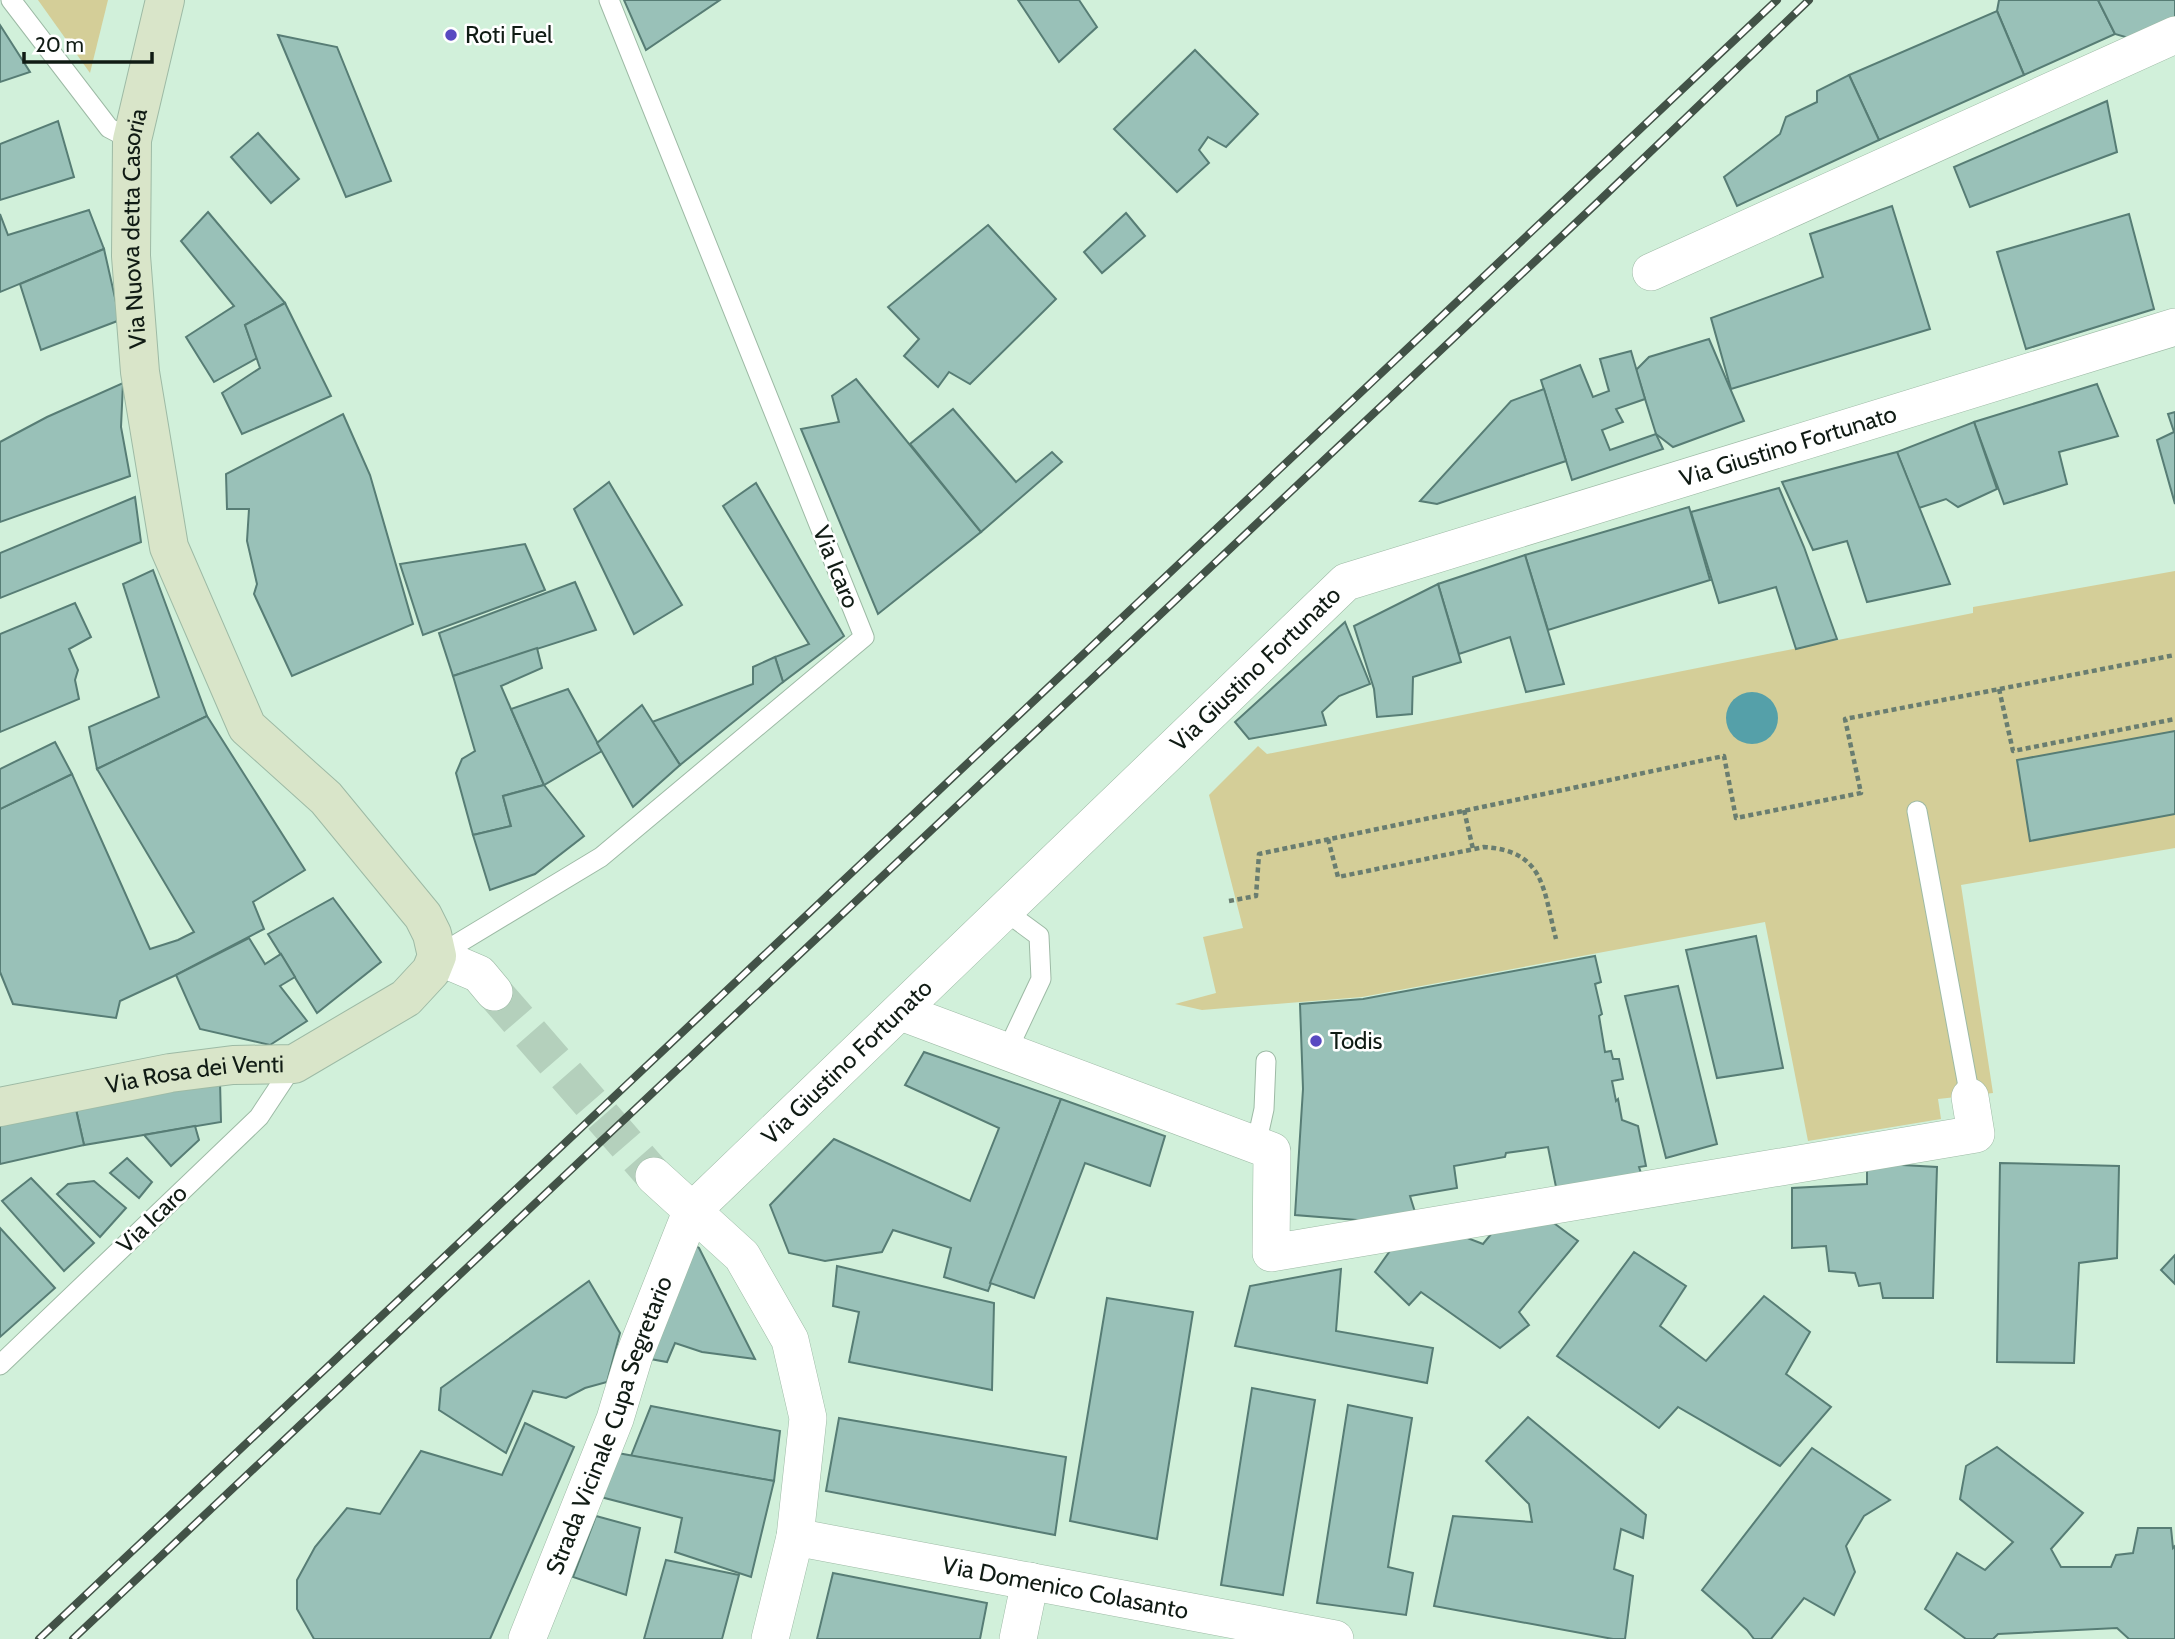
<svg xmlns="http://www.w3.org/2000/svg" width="2175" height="1639" font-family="Cabin,sans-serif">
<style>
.green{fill:#d4ce98}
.water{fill:#55a0a9}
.building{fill:#99c1b8;stroke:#577d75;stroke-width:2}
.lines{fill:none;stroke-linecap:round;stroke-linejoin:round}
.street-tunnel{stroke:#b4d0bc;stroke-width:37;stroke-dasharray:37 18;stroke-linecap:butt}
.lane-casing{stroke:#9dbaa5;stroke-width:21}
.street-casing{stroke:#9dbaa5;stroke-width:38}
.secondary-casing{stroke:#9dbaa5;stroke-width:40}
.path{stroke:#697d70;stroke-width:4.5;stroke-dasharray:5 3.5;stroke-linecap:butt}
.lane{stroke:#fff;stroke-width:19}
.street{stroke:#fff;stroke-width:37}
.secondary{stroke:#d9e5c9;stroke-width:38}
.rail-casing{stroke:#425247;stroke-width:8}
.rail{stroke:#fff;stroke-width:5;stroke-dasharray:16;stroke-linecap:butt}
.poi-dot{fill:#5849c1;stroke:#fff;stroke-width:2.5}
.labels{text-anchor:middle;stroke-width:5;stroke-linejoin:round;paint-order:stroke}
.poi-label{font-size:24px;fill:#101b14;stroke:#fff;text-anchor:start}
.street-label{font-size:24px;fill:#101b14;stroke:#fff}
</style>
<rect width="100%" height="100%" fill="#d1f0da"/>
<g class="green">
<polygon points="38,0 108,0 90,73"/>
<polygon points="2175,571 2175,848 1961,885 1993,1093 1938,1099 1941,1119 1808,1141 1765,922 1362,997 1202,1010 1175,1004 1216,993 1203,937 1243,928 1209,795 1258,746 1267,754 1973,613 1973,607"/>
</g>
<circle class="water" cx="1752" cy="718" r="26"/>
<g class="building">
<polygon points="624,0 720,0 646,50"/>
<polygon points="1018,0 1079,0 1097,27 1059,62"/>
<polygon points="1999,0 2098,0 2115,34 2024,75 1997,11"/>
<polygon points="2098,0 2175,0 2175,20 2132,39 2115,34"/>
<polygon points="1997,11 2024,75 1879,140 1849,75"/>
<polygon points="0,25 30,72 0,82"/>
<polygon points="278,35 337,47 391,181 346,197"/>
<polygon points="1195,50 1258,114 1226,147 1208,137 1199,150 1209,163 1177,192 1114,129"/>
<polygon points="1849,75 1879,140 1737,206 1724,177 1780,134 1786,117 1817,102 1817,91"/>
<polygon points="2107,101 2117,152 1970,207 1954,167"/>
<polygon points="58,121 74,177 0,200 0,144"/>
<polygon points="258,133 299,179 271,203 231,157"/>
<polygon points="1892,206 1930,329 1731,389 1711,318 1823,277 1810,234"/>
<polygon points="89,210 104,249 0,292 0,214 8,235"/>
<polygon points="208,212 285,303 245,325 257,358 214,382 186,337 234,306 181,241"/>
<polygon points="1126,213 1145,236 1102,273 1084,252"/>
<polygon points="2129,214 2154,309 2026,349 1997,252"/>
<polygon points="988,225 1056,299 970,384 949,372 938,387 904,356 919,339 888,307"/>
<polygon points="104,249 120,320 41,350 20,284"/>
<polygon points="285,303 331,396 242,434 222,393 260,368 245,325"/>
<polygon points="1709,339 1744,421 1673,447 1656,434 1636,370 1649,357"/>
<polygon points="1631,351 1645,399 1616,409 1623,422 1602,430 1610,450 1656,434 1663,449 1572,480 1541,380 1580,365 1593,397 1609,391 1600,359"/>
<polygon points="856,379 981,532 878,614 801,429 839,422 832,396"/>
<polygon points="123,383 121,427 130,476 0,522 0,442 47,417"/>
<polygon points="2097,384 2118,436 2059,452 2067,484 2004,504 1974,422"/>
<polygon points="1544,389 1566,461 1437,504 1420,501 1511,401"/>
<polygon points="953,409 1016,482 1052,452 1062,462 981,532 910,444"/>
<polygon points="2175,412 2175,504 2157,440 2174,432 2168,414"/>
<polygon points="343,414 370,475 413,624 292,676 254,594 257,584 247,541 249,509 227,509 226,474"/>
<polygon points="1974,422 1997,489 1958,507 1946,499 1919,508 1897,452"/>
<polygon points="1897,452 1950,584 1867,602 1847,541 1813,550 1782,482"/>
<polygon points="609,482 682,605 634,634 574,509"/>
<polygon points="756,483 844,636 783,682 775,657 809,644 723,506"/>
<polygon points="1779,488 1804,547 1837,639 1796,649 1776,587 1719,603 1691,512"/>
<polygon points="135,497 141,542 0,598 0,553"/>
<polygon points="1689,507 1710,580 1548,630 1525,555"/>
<polygon points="525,544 545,590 423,635 400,564"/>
<polygon points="1525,555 1564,684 1526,692 1510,637 1459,654 1438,584"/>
<polygon points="153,570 207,716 97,769 89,727 159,697 123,584"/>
<polygon points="575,582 596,630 453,676 439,633"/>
<polygon points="1438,584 1461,662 1413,677 1412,714 1377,717 1374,689 1354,626"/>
<polygon points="75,603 91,637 69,649 78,670 75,680 79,699 0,732 0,634"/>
<polygon points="1345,622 1370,684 1339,696 1322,712 1326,725 1249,739 1235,722"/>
<polygon points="537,648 542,668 501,686 544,785 503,796 511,826 473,835 456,773 462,759 475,751 453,676"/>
<polygon points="775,657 783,682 680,765 652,722 753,684 753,667"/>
<polygon points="568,689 602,751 544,785 511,709"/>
<polygon points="642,705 680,765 633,807 597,743"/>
<polygon points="207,716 305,870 253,902 264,929 176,975 120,1001 116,1018 13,1004 0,972 0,809 72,774 150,949 178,940 194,932 97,769"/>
<polygon points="2175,731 2175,814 2030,841 2017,760"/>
<polygon points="55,742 72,774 0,809 0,769"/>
<polygon points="544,785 584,836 535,874 490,890 473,835 511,826 503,796"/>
<polygon points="333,898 381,962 317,1013 268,934"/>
<polygon points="1756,936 1783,1068 1717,1078 1686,950"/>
<polygon points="249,938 265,964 281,954 295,977 280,986 307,1021 270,1045 200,1029 176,975"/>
<polygon points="1595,956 1601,982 1595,984 1602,1014 1599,1016 1605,1052 1611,1051 1613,1059 1619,1059 1623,1079 1612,1081 1616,1101 1618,1099 1622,1120 1638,1126 1646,1166 1639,1167 1642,1176 1559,1202 1548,1147 1506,1153 1505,1157 1454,1166 1457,1188 1410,1196 1419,1225 1295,1215 1303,1089 1300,1004 1363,999"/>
<polygon points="1678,986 1717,1144 1666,1158 1625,996"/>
<polygon points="924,1052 1061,1099 988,1291 944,1277 951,1248 893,1230 882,1252 825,1261 789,1253 770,1205 834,1139 970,1201 999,1128 905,1085"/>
<polygon points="220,1081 221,1122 84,1145 75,1105"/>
<polygon points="1061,1099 1165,1136 1150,1186 1085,1163 1034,1298 990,1283"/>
<polygon points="75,1105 84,1145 0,1164 0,1121"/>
<polygon points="195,1126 199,1140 171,1166 144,1135"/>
<polygon points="127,1158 152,1182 139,1198 110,1173"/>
<polygon points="1867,1163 1937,1167 1933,1298 1883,1298 1880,1283 1859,1286 1855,1273 1829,1271 1826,1246 1792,1248 1792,1188 1867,1184"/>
<polygon points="2000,1163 2119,1166 2117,1258 2079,1263 2074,1363 1997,1362"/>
<polygon points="31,1178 94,1243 64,1271 2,1201"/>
<polygon points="94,1181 126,1208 100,1237 57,1194 68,1184"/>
<polygon points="1547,1218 1578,1241 1519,1312 1529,1325 1500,1348 1421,1292 1409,1305 1375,1272 1397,1241 1457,1234 1483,1244 1496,1228"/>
<polygon points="0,1228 55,1288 0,1337"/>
<polygon points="681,1237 699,1248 755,1359 702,1352 675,1343 667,1362 634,1356"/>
<polygon points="1634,1252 1686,1286 1660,1326 1706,1361 1764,1296 1810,1332 1786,1374 1831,1407 1780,1466 1678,1407 1659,1428 1557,1356"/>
<polygon points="2175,1255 2175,1284 2161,1270"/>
<polygon points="837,1266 994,1303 992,1390 849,1362 859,1312 833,1306"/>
<polygon points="1341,1269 1336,1331 1433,1348 1427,1383 1235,1346 1250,1286"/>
<polygon points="589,1281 620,1333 607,1382 585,1388 566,1398 533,1391 506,1453 439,1410 441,1388"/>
<polygon points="1107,1298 1193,1312 1157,1539 1070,1521"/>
<polygon points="1252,1388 1315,1400 1283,1595 1221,1585"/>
<polygon points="1348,1405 1412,1418 1388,1567 1413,1573 1406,1615 1317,1603"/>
<polygon points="651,1406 780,1431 774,1481 631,1456"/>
<polygon points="1528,1417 1646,1515 1643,1538 1621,1529 1614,1569 1633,1576 1625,1639 1613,1639 1434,1606 1453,1516 1532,1522 1529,1504 1486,1461"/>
<polygon points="839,1418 1066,1457 1055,1535 826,1491"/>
<polygon points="525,1423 574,1447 490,1639 314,1639 297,1609 297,1580 315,1547 347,1508 380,1514 421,1451 502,1475"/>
<polygon points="1997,1447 2083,1513 2051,1549 2061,1567 2111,1567 2116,1555 2133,1553 2138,1528 2171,1528 2173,1548 2175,1546 2175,1639 2129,1639 2117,1628 1998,1634 1993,1639 1966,1639 1925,1609 1957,1553 1985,1570 2013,1542 1960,1499 1966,1466"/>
<polygon points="1812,1448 1890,1500 1864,1516 1846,1546 1855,1572 1834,1615 1804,1598 1771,1639 1754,1639 1747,1630 1702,1590"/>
<polygon points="612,1452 774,1481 751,1577 675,1552 682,1518 593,1495"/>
<polygon points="596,1516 640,1528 626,1595 573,1577"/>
<polygon points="666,1560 739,1575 722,1639 644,1639"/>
<polygon points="833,1573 987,1603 980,1639 817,1639"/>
</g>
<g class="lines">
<polyline class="street-tunnel" points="494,992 654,1176"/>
<defs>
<g id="lane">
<polyline points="11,0 109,128 132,140"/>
<polyline points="1917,811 1970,1097"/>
<polyline points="1005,911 1039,936 1041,979 1007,1051"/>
<polyline points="437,956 601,857 864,637 609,0"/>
<polyline points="1256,1145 1264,1109 1266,1061"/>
<polyline points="0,1365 259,1117 294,1064"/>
</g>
<g id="street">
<polyline points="1651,272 2175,35"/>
<polyline points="437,956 479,974 494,992"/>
<polyline points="901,1012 1272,1151 1271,1253 1976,1134 1970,1097"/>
<polyline points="654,1176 742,1256 790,1340 808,1418 795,1537 770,1639"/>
<path id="s1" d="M795,1537L1335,1639"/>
<path id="s2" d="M527,1639L615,1419L634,1356L691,1212L1346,582L2175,327"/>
<polyline points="1018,1639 1030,1581"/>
</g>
<g id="secondary">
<path id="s3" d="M0,1107L170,1073L233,1065L294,1064L406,998L431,971L437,956L432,934L423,916L326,798L247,727L169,547L140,372L131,256L132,140L165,0"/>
</g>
</defs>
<use href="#lane" class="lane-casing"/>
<use href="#street" class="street-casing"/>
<use href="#secondary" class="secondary-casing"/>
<g class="path">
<polyline points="1999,689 2013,751 2175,719"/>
<polyline points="1464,810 1473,849"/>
<path d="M1328,839L1338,877L1484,847C1545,851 1543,889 1556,939"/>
<polyline points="1229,901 1256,896 1259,854 1724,756 1736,818 1861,793 1845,719 2175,655"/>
</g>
<use href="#lane" class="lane"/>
<use href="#street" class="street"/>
<use href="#secondary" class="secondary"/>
<defs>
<g id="rail">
<polyline points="39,1639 1777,0"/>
<polyline points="73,1639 1598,202 1809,0"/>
</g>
</defs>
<use href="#rail" class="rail-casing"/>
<use href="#rail" class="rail"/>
</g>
<g class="poi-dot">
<circle cx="451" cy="35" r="7"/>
<circle cx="1316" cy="1041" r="7"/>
</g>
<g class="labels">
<g class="poi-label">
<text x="465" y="43">Roti Fuel</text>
<text x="1330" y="1049">Todis</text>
</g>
<g class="street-label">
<text dy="8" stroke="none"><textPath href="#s3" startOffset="1300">Via Nuova detta Casoria</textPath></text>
<text dy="8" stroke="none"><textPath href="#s2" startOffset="1829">Via Giustino Fortunato</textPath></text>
<text transform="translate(836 567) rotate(68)" y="8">Via Icaro</text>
<text dy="8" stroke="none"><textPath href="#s2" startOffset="1241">Via Giustino Fortunato</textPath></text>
<text dy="8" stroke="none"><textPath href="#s2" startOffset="674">Via Giustino Fortunato</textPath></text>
<text dy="8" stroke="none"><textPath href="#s3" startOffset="198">Via Rosa dei Venti</textPath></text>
<text transform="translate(152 1219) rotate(-44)" y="8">Via Icaro</text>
<text dy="8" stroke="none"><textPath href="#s2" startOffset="229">Strada Vicinale Cupa Segretario</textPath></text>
<text dy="8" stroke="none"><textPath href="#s1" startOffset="275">Via Domenico Colasanto</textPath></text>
</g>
</g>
<path d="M24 52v10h128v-10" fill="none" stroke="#101b14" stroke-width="3.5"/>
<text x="35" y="52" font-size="21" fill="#101b14" stroke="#ffffff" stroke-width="5" paint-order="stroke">20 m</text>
</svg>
